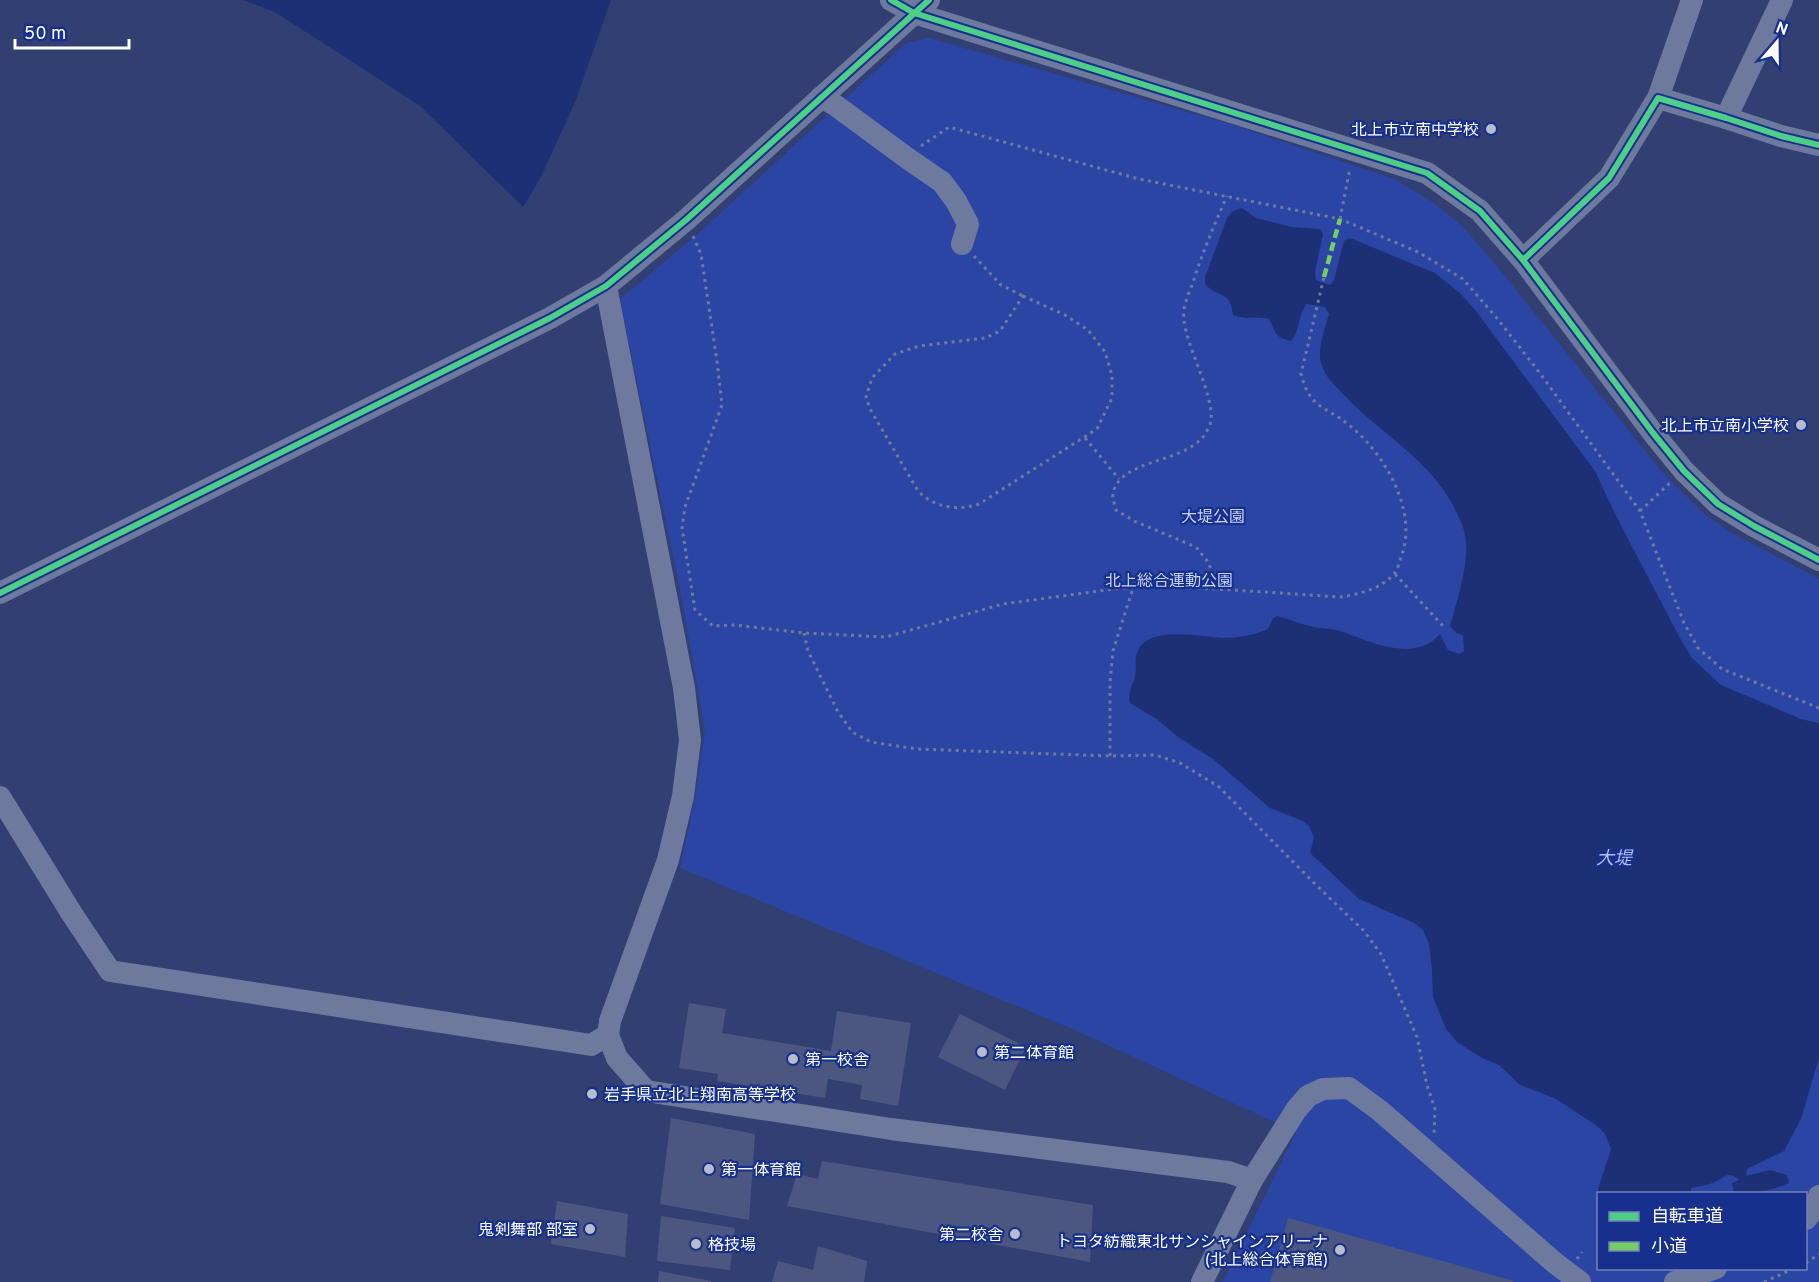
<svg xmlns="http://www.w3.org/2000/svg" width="1819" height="1282" font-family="Overpass,'Noto Sans JP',sans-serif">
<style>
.green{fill:#2a45a4;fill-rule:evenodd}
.water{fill:#1e3075}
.building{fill:#4c5781}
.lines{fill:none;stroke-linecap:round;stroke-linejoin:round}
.path{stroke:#6e799e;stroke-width:3;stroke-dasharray:3 4.5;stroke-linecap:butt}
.minor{stroke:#6e799e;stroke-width:22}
.quiet{stroke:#74ce65;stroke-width:4.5;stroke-dasharray:9 4.5;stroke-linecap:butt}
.cycleway-casing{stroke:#172f8d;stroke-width:10}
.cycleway{stroke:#4dcf88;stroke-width:6}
.poi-dot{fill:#b7bcce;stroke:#172f8d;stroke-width:2}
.labels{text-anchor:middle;stroke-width:4.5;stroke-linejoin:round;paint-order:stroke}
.poi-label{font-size:16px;fill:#fff;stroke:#172f8d;text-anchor:end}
.park-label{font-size:16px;fill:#c8d3fb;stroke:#172f8d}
.water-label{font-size:18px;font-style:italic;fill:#aebef6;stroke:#172f8d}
</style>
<rect width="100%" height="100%" fill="#323f72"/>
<path class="green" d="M929,38L1230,124L1394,179L1434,203L1463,227L1496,265L1663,473L1702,512L1730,532L1819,579V1282H1223L1296,1132L1075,1030L680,868L694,803L705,731L681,595L620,299L701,231L906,43ZM1598,1194H1806V1268H1598Z"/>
<g class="water">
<polygon points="243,0 611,0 576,100 540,179 523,207 419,105 275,12"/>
<path d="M1242,208L1256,218L1292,227L1320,229L1323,234L1315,272L1316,280L1330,285L1334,280L1344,241L1350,238L1435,273L1460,293L1476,311L1595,471L1615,514L1681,640L1692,658L1721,685L1801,719L1819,723V1058L1801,1119L1784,1151L1747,1169L1746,1176L1770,1170L1787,1175L1789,1183C1770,1191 1755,1194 1734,1193L1732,1183L1739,1180C1729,1171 1726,1176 1717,1181C1710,1185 1699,1186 1691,1188V1193L1598,1194V1201V1189L1611,1149L1605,1134L1596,1125L1554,1098L1520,1085L1499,1065L1482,1058L1457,1042L1446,1029L1433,997L1432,970L1429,944L1423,930L1414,923L1359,899L1310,853L1314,838L1309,826L1303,821L1270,808L1213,759L1178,737L1158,720L1130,703C1127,692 1133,686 1135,676C1137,669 1134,660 1137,653C1146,624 1201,637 1223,638C1238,638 1255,635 1268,629L1273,618L1277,616C1289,619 1301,624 1313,627C1322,629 1332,628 1340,631C1370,641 1414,664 1440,634L1448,650L1459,654L1464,651L1463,635L1456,633L1450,626C1457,601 1468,568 1466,541C1465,528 1459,518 1454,507C1428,458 1382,435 1345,396C1335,386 1325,377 1321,363C1317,349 1325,328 1329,314L1325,307L1307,304C1297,315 1301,330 1291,341C1274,337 1276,333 1269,319C1256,316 1245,320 1233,315C1230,289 1220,300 1205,284V277L1227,218L1233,211Z"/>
</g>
<g class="building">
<polygon points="689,1003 726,1009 722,1033 831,1051 837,1011 911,1023 898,1106 860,1099 862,1085 828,1079 825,1098 717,1081 718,1074 679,1068"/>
<polygon points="960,1014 1026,1047 1005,1090 938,1057"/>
<polygon points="671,1118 755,1134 749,1220 660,1204"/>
<polygon points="822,1161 1093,1205 1090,1262 787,1206 797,1174 818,1179"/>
<polygon points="557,1201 628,1214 625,1257 551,1244"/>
<polygon points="661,1216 735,1228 730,1270 657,1261"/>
<polygon points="1288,1218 1514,1281 1514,1282 1270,1282"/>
<polygon points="818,1246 867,1261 864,1282 772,1282 778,1261 813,1270"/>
<polygon points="659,1271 711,1281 711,1282 658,1282"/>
</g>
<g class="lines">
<g class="path">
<polyline points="921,146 949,127 1139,179 1340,219 1418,252 1463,279 1496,317 1539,372 1640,511 1684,623 1698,648 1722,669 1819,708"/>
<polyline points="1340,219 1350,168"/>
<path d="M693,236L701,254L717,361L722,405L685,507L682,528L695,610L713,626L735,625L804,633L886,637L1003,604L1114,589L1155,585L1341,597C1359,594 1381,589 1394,574C1398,570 1399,562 1401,557C1419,511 1384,453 1349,425C1324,405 1310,409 1301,374L1324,277"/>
<polyline points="974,256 1001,285 1023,296"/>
<path d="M1023,296L1065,315L1088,330L1105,352L1112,375V398L1097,429L979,504C957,511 935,508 918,491L870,409L866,397L872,378L895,354L919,346L985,338L1000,331Z"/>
<polyline points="1085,438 1119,479"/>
<polyline points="1640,511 1671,482"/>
<polyline points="1395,574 1443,626"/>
<path d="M1219,589L1208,562L1196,547L1134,521L1116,510C1115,505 1112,498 1113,493C1121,459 1180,464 1203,437C1206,433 1210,426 1211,421C1214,395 1187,348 1184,320C1182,309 1188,295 1192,285C1202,254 1214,225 1227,196"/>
<polyline points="804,633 808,651 837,710 852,732 871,742 917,749 1110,756 1155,755 1180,763 1218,786 1316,885 1364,931 1381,954 1417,1037 1427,1085 1435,1109 1434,1134"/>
<polyline points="1110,756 1110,681 1113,651 1133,588"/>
<polyline points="1577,1259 1582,1252"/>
<polyline points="1806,1263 1819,1254"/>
<polyline points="1764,1282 1795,1268"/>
</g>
<g class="minor">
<polyline points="891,0 914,13 1427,173 1480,211 1523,260 1653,433 1684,471 1718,504 1754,526 1819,560"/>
<polyline points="821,97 835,105 907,158 942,182 956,201 968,224 962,244"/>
<polyline points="1658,98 1726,118 1781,136 1819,145"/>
<polyline points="1726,118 1782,0"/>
<polyline points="1523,260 1609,178 1658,98 1692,0"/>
<polyline points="606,286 684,688 690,740 683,796 668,860 610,1021 608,1035 617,1058 646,1091 891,1129 1228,1172 1252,1180"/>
<polyline points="0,593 550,318 606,286 686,220 929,0"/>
<polyline points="0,797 72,914 110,971 591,1045 608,1035"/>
<polyline points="1806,1219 1815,1208 1819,1196"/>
<polyline points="1202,1282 1252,1180 1296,1110 1308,1096 1323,1089 1349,1088 1379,1110 1555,1263 1580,1282"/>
<polyline points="1675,1282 1716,1268"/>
</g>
<polyline class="quiet" points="1324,277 1340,219"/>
<defs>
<g id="cycleway">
<polyline points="891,0 914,13 1427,173 1480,211 1523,260 1653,433 1684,471 1718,504 1754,526 1819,560"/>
<polyline points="1523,260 1609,178 1658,98 1726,118 1781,136 1819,145"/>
<polyline points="0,593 550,318 606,286 686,220 929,0"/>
</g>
</defs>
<use href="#cycleway" class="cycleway-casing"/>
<use href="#cycleway" class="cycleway"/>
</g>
<g class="poi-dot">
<circle cx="1491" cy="129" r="6"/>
<circle cx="1801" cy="425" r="6"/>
<circle cx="982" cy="1052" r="6"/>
<circle cx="793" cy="1059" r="6"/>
<circle cx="592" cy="1094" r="6"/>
<circle cx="709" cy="1169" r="6"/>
<circle cx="590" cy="1229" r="6"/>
<circle cx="1015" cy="1234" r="6"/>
<circle cx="696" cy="1244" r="6"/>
<circle cx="1340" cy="1250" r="6"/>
</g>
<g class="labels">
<g class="poi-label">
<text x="1479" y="135">北上市立南中学校</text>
<text x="1789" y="431">北上市立南小学校</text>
<text x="994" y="1058" text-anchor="start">第二体育館</text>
<text x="805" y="1065" text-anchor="start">第一校舎</text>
<text x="604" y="1100" text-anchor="start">岩手県立北上翔南高等学校</text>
<text x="721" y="1175" text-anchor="start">第一体育館</text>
<text x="578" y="1235">鬼剣舞部 部室</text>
<text x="1003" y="1240">第二校舎</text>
<text x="1328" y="1247">トヨタ紡織東北サンシャインアリーナ<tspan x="1328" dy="18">(北上総合体育館)</tspan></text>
<text x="708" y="1250" text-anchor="start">格技場</text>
</g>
<g class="park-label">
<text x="1213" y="522">大堤公園</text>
<text x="1169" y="586">北上総合運動公園</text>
</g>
<g class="water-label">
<text x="1614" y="864">大堤</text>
</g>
</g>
<rect x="1597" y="1192" width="210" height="78" fill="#172f8d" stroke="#7482bb" stroke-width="1.5"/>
<rect x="1609" y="1212" width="30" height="9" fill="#4dcf88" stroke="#7482bb" stroke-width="1.5"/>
<text x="1651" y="1222" font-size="18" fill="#ffffff">自転車道</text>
<rect x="1609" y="1242" width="30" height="9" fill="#74ce65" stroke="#7482bb" stroke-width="1.5"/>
<text x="1651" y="1252" font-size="18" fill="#ffffff">小道</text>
<g transform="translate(1777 42) rotate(20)" stroke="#172f8d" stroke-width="4.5" paint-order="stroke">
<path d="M0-4.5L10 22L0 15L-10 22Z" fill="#ffffff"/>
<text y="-9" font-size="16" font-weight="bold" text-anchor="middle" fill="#ffffff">N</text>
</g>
<path d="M15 39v9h114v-9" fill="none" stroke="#ffffff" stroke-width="3"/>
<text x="24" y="39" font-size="18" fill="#ffffff" stroke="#172f8d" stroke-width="4.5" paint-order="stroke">50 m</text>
</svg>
